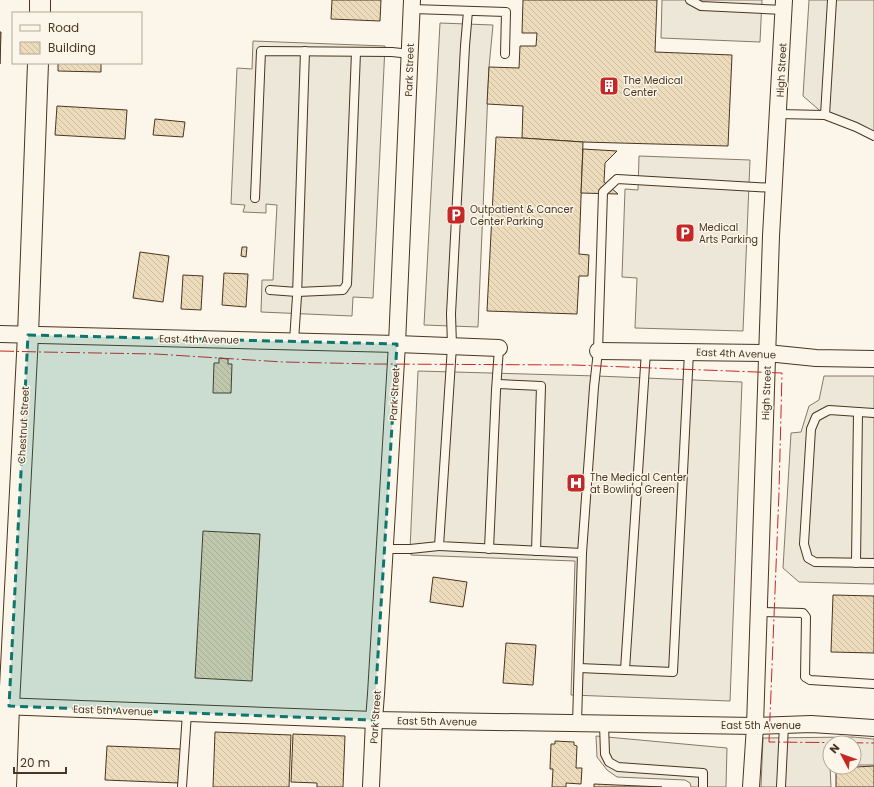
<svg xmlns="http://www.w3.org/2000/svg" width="874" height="787" font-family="Poppins,sans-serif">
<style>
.parking{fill:#ede7d9;stroke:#887966}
.building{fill:url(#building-back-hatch);stroke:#4a3520}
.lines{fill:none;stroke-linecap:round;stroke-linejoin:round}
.service-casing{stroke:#4a3520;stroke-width:10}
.minor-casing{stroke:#4a3520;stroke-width:18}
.tertiary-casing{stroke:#4a3520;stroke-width:22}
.service{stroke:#fbf6e9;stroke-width:8}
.minor{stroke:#fbf6e9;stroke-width:16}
.tertiary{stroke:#fbf6e9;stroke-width:20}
.power{stroke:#c62828;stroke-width:1;stroke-dasharray:14 3 2 3;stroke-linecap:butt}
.marked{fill:#0f766e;fill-opacity:0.2;stroke:#0f766e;stroke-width:3;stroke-dasharray:8 5;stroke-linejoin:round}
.labels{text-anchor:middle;stroke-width:3;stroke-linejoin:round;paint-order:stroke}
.street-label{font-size:10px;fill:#4a3520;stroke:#fbf6e9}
.poi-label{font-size:10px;fill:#4a3520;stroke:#fbf6e9;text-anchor:start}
</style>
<defs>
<pattern id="building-back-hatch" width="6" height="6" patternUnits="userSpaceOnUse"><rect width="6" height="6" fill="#ecdcbc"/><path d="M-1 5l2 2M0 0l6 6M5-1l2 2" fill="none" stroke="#ccbda1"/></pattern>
</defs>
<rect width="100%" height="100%" fill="#fbf6e9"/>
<g class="parking">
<polygon points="662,0 762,0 760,42 661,38"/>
<polygon points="809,0 874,0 874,136 825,115 803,96"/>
<polygon points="440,23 493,25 489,67 478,327 424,325"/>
<polygon points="253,41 385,46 373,298 353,297 352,316 261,312 262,280 273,280 277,205 266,204 266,213 243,212 245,205 231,204 237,68 252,69"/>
<polygon points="639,156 750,160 743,331 635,328 637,278 622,277 625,189 638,190"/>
<polygon points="418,371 597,376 742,382 730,701 571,695 575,561 411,555 410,549"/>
<polygon points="824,376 874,376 874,584 799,582 783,568 791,433 801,432 809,406 819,400"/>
<polygon points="596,736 727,748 726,787 691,787 690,783 685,780 617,777 607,770 597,757"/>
<polygon points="853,737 874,739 874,765 854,765 854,743 830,743 830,766 831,787 761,787 763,738"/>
</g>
<g class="building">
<polygon points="332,0 381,0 380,21 331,19"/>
<polygon points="523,0 657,0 655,52 732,55 728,146 583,142 522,138 523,106 487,104 489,67 519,68 520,46 536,46 537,33 522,33"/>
<polygon points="0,32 1,32 0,64"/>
<polygon points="58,63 101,63 101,72 58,71"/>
<polygon points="57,106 127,110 125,139 55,135"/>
<polygon points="155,119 185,122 183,137 153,135"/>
<polygon points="496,137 522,138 583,142 579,254 589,255 588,276 579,276 577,314 487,311"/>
<polygon points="583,149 617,151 605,163 604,182 618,194 581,193"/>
<polygon points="242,247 247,247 246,257 241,256"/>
<polygon points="140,252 169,256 163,302 133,298"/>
<polygon points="224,273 248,274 246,307 222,305"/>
<polygon points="183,275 203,276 201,310 181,309"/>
<polygon points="219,358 228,359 228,364 232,364 231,393 213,393 214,363 219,363"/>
<polygon points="203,531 260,534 252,681 195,678"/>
<polygon points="433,577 467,582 463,607 430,602"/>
<polygon points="833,595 874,596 874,653 831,652"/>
<polygon points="506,643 536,645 533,685 503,683"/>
<polygon points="215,732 291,735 289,787 213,787"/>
<polygon points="293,734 345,736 343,787 317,787 317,783 291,782"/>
<polygon points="555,741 574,742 574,745 577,746 576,768 582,768 581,784 566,783 566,787 552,787 553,769 550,769 551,744 555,744"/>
<polygon points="107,746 181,749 179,783 105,780"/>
<polygon points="874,766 874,787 836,787 836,768"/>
<polygon points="594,784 662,787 594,787"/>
</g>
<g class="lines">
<defs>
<g id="service">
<polyline points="690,0 701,6 784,10"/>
<polyline points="412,9 506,12 505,54"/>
<polyline points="468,11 465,46 451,314 452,346 439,546 582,553 577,723"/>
<polyline points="778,114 825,115 856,127 874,136"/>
<polyline points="825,115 832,0"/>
<polyline points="255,198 261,51 392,52 410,54"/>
<polyline points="270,290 297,292 343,290 347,284 356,52"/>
<polyline points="294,341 297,296 305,51"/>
<polyline points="497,384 541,386 536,551"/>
<polyline points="874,413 829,410 816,417 811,429 804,544 808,558 815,562 874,563"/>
<polyline points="385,549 410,549 439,546"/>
<polyline points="489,549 496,390 499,348"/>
<polyline points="582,553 594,387 598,351 603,192 617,179 774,188"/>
<polyline points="856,563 858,412"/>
<polyline points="759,612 803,613 806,617 805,677 810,680 874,684"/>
<polyline points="579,668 673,672 689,352"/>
<polyline points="625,670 646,351"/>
<polyline points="604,724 605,754 609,762 618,767 703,773 703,787"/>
<polyline points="182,787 187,713"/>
<polyline points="781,787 784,725"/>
</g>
<g id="minor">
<polyline points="0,334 397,344 499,348"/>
<polyline points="598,351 767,353 816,358 874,359"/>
<polyline points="0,706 374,720 755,726 811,724 874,728"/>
<polyline points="371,787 374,720 376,694 397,344 412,0"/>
<polyline points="751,787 755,726 771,236 784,0"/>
</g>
<g id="tertiary">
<polyline points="40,13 40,0"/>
<polyline points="6,787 9,706 28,335 38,63"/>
</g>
</defs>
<use href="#service" class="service-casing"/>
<use href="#minor" class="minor-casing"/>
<use href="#tertiary" class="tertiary-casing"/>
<use href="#service" class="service"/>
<use href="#minor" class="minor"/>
<use href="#tertiary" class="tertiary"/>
<polyline class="power" points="0,351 41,352 155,354 283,362 375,364 574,365 782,373 779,492 769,742 874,743"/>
</g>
<path class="marked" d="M28,335L397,344L374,720L9,706Z"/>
<defs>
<symbol id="building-square" viewBox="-11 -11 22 22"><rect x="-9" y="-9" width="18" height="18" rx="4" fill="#c62828" stroke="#fbf6e9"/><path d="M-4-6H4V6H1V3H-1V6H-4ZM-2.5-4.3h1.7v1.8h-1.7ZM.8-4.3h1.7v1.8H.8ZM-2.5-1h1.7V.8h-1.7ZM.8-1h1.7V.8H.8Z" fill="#fff"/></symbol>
<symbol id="parking-square" viewBox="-11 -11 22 22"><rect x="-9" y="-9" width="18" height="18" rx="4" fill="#c62828" stroke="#fbf6e9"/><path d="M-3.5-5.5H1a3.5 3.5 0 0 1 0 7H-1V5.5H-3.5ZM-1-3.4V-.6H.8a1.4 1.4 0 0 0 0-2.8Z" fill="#fff"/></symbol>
<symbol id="hospital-square" viewBox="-11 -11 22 22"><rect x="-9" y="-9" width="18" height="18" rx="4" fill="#c62828" stroke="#fbf6e9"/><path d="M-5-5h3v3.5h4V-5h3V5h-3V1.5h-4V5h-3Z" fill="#fff"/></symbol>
</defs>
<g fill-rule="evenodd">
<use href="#building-square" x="598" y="75" width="22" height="22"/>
<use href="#parking-square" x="445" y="204" width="22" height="22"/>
<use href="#parking-square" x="674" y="222" width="22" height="22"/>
<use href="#hospital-square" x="565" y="472" width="22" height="22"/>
</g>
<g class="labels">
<g class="street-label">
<text transform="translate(409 70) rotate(-88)" y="4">Park Street</text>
<text transform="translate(781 70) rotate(-87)" y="4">High Street</text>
<text transform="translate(199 339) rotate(1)" y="4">East 4th Avenue</text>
<text transform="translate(736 353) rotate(2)" y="4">East 4th Avenue</text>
<text transform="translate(766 393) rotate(-88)" y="4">High Street</text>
<text transform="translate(394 394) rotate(-87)" y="4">Park Street</text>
<text transform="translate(23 425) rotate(-87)" y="4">Chestnut Street</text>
<text transform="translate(113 710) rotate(2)" y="4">East 5th Avenue</text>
<text transform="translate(375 717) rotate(-86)" y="4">Park Street</text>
<text transform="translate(437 721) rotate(1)" y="4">East 5th Avenue</text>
<text x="761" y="729">East 5th Avenue</text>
</g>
<g class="poi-label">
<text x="623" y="84">The Medical<tspan x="623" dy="12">Center</tspan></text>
<text x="470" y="213">Outpatient &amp; Cancer<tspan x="470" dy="12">Center Parking</tspan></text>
<text x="699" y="231">Medical<tspan x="699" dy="12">Arts Parking</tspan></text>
<text x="590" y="481">The Medical Center<tspan x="590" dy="12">at Bowling Green</tspan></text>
</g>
</g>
<rect x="12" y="12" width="130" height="52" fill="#fbf6e9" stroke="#b4a999"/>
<rect x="20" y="25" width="20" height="6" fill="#fbf6e9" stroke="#b4a999"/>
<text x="48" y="32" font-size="12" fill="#4a3520">Road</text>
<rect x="20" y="42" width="20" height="12" fill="url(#building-back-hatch)" stroke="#b4a999"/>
<text x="48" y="52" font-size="12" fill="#4a3520">Building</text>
<g transform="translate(842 755) rotate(311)"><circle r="19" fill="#fbf6e9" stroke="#b4a999"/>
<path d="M0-3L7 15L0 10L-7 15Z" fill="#c62828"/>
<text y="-6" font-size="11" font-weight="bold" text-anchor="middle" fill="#4a3520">N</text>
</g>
<path d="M14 767v6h52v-6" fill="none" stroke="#4a3520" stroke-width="2"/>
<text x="20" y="767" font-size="12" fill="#4a3520" stroke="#fbf6e9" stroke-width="3" paint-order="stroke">20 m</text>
</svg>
